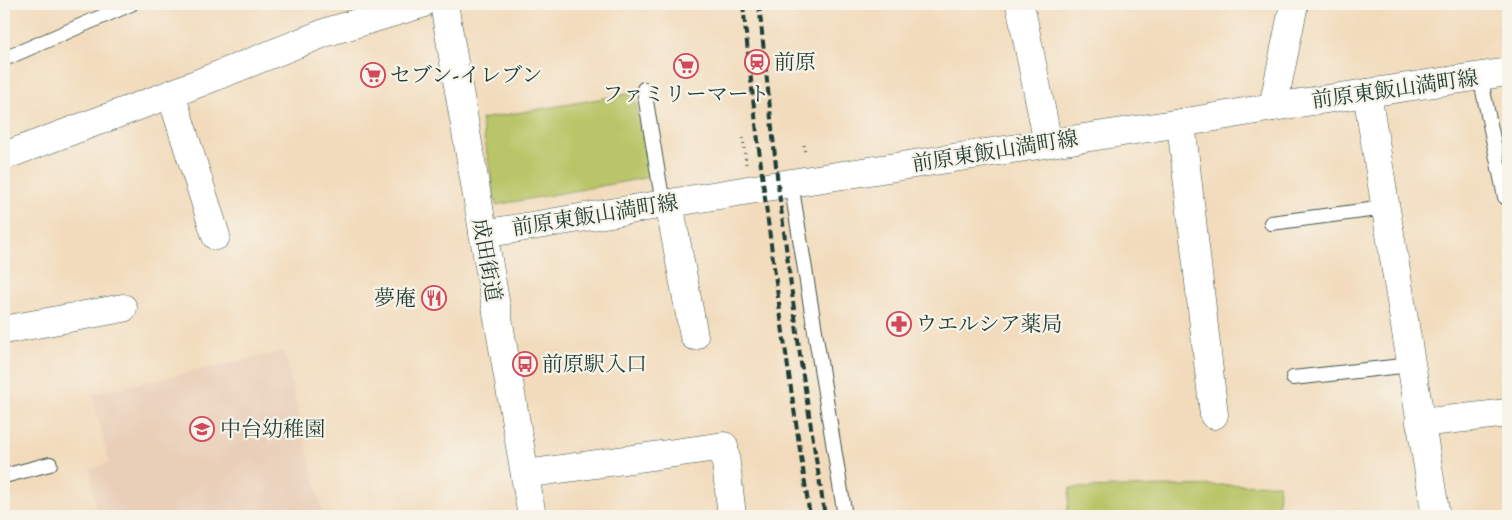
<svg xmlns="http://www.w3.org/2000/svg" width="1512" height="520" font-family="'Sorts Mill Goudy','Noto Serif JP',serif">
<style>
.built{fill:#e9cfb8}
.green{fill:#b9c567;stroke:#6c814e}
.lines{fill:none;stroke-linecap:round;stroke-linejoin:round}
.lane-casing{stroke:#3f5548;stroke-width:16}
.street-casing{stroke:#3f5548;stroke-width:29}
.secondary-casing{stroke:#3f5548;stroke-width:29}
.highway-casing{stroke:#3f5548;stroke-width:29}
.path{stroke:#3f5548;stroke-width:3;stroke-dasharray:1 4;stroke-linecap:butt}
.lane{stroke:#fff;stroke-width:14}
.street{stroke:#fff;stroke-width:28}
.secondary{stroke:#fff;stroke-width:28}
.highway{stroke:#fff;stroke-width:28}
.rail{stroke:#1f3d34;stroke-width:4;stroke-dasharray:8 4;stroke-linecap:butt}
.labels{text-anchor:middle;stroke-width:4.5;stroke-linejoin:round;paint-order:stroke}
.poi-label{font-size:21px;fill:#1f3d34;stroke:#f7f3e8;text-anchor:start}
.street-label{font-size:21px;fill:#1f3d34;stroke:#f7f3e8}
</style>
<rect width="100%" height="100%" fill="#f7f3e8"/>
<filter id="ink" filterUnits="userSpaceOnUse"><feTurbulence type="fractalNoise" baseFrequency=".02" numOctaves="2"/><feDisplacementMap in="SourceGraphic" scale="10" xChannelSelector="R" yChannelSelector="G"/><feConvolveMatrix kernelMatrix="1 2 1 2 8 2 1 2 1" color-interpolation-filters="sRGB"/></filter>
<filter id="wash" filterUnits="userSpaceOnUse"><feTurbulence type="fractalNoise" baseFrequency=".0096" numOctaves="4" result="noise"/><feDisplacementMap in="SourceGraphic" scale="20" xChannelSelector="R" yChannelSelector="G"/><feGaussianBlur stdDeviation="1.12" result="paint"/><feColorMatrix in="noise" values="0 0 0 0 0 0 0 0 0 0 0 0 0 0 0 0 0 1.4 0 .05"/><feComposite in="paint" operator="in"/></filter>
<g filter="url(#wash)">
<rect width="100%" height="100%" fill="#f2dbbc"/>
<polygon class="built" points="284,351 323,516 97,516 90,469 109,463 92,394"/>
<g class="green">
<polygon points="634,93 650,177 496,205 481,119"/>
<polygon points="1279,484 1278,516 1067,516 1070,488"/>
</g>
</g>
<g filter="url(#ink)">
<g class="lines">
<defs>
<g id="lane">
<polyline points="4,59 131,4"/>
<polyline points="1480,76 1505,197"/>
<polyline points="644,89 663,204"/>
<polyline points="791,183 845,516"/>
<polyline points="1271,223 1385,208"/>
<polyline points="1293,378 1411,365"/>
<polyline points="4,476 50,464"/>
</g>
<g id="street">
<polyline points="1020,4 1048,143"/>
<polyline points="1367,93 1436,516"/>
<polyline points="171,94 216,236"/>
<polyline points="1273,107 1294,4"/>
<polyline points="1181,123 1214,415"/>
<polyline points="4,156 171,94 327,32 421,4"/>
<polyline points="669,203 694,336"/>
<polyline points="4,330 123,308"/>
<polyline points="1420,423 1508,413"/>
<polyline points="525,474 724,446 732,516"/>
</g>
<polyline id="secondary" points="483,234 791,183 1181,123 1273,107 1508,72"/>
<polyline id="highway" points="444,4 532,516"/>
</defs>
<use href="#lane" class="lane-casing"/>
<use href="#street" class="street-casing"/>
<use href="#secondary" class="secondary-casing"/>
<use href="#highway" class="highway-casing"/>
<g class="path">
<polyline points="743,138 746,164"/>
<polyline points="804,145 805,154"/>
</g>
<use href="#lane" class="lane"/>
<use href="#street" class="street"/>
<use href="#secondary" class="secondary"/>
<use href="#highway" class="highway"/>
<g class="rail">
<path d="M743,4C760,175 784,346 810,516"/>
<polyline points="759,4 778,185 801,363 825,516"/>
</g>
</g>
</g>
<defs>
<symbol id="station-ring" viewBox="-11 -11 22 22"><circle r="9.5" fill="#f7f3e8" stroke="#d1495b" stroke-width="1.5"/><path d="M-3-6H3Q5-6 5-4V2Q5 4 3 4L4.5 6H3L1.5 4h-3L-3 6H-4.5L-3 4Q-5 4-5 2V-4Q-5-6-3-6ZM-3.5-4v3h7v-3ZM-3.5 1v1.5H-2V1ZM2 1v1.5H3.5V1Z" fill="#d1495b"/></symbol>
<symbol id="supermarket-ring" viewBox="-11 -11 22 22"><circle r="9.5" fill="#f7f3e8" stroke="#d1495b" stroke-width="1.5"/><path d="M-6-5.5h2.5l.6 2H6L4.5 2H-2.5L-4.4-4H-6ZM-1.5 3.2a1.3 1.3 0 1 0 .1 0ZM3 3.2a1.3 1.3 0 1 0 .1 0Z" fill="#d1495b"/></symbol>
<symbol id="restaurant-ring" viewBox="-11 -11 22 22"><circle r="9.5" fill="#f7f3e8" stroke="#d1495b" stroke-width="1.5"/><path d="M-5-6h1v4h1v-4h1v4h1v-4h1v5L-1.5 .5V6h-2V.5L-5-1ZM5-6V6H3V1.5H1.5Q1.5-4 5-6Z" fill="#d1495b"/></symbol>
<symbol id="pharmacy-ring" viewBox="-11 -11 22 22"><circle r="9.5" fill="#f7f3e8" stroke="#d1495b" stroke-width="1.5"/><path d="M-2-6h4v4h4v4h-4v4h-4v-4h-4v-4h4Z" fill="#d1495b"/></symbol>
<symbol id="bus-ring" viewBox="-11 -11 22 22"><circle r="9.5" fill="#f7f3e8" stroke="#d1495b" stroke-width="1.5"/><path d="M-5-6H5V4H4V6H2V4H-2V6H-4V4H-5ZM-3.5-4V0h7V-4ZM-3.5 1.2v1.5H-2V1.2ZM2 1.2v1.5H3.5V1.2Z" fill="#d1495b"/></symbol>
<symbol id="school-ring" viewBox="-11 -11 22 22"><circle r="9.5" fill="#f7f3e8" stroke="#d1495b" stroke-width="1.5"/><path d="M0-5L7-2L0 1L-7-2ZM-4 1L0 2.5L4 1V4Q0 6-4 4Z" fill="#d1495b"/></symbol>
</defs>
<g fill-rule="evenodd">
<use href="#station-ring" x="743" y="48" width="28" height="28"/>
<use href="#supermarket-ring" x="672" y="52" width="28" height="28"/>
<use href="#supermarket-ring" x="359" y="61" width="28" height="28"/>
<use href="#restaurant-ring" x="420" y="284" width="28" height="28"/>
<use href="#pharmacy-ring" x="885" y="310" width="28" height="28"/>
<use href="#bus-ring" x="511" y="350" width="28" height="28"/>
<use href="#school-ring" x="188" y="415" width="28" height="28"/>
</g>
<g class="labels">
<g class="poi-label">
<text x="774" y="69">前原</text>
<text x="390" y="82">セブン-イレブン</text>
<text x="686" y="101" text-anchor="middle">ファミリーマート</text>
<text x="416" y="305" text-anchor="end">夢庵</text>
<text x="916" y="331">ウエルシア薬局</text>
<text x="542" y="371">前原駅入口</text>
<text x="220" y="436">中台幼稚園</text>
</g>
<g class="street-label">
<text transform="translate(1395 89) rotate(-8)" y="7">前原東飯山満町線</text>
<text transform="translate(995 151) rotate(-9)" y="7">前原東飯山満町線</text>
<text transform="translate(595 215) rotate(-9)" y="7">前原東飯山満町線</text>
<text transform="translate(487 260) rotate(80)" y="7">成田街道</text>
</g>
</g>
<rect width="1512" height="520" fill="none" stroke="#f7f3e8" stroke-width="20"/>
</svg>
